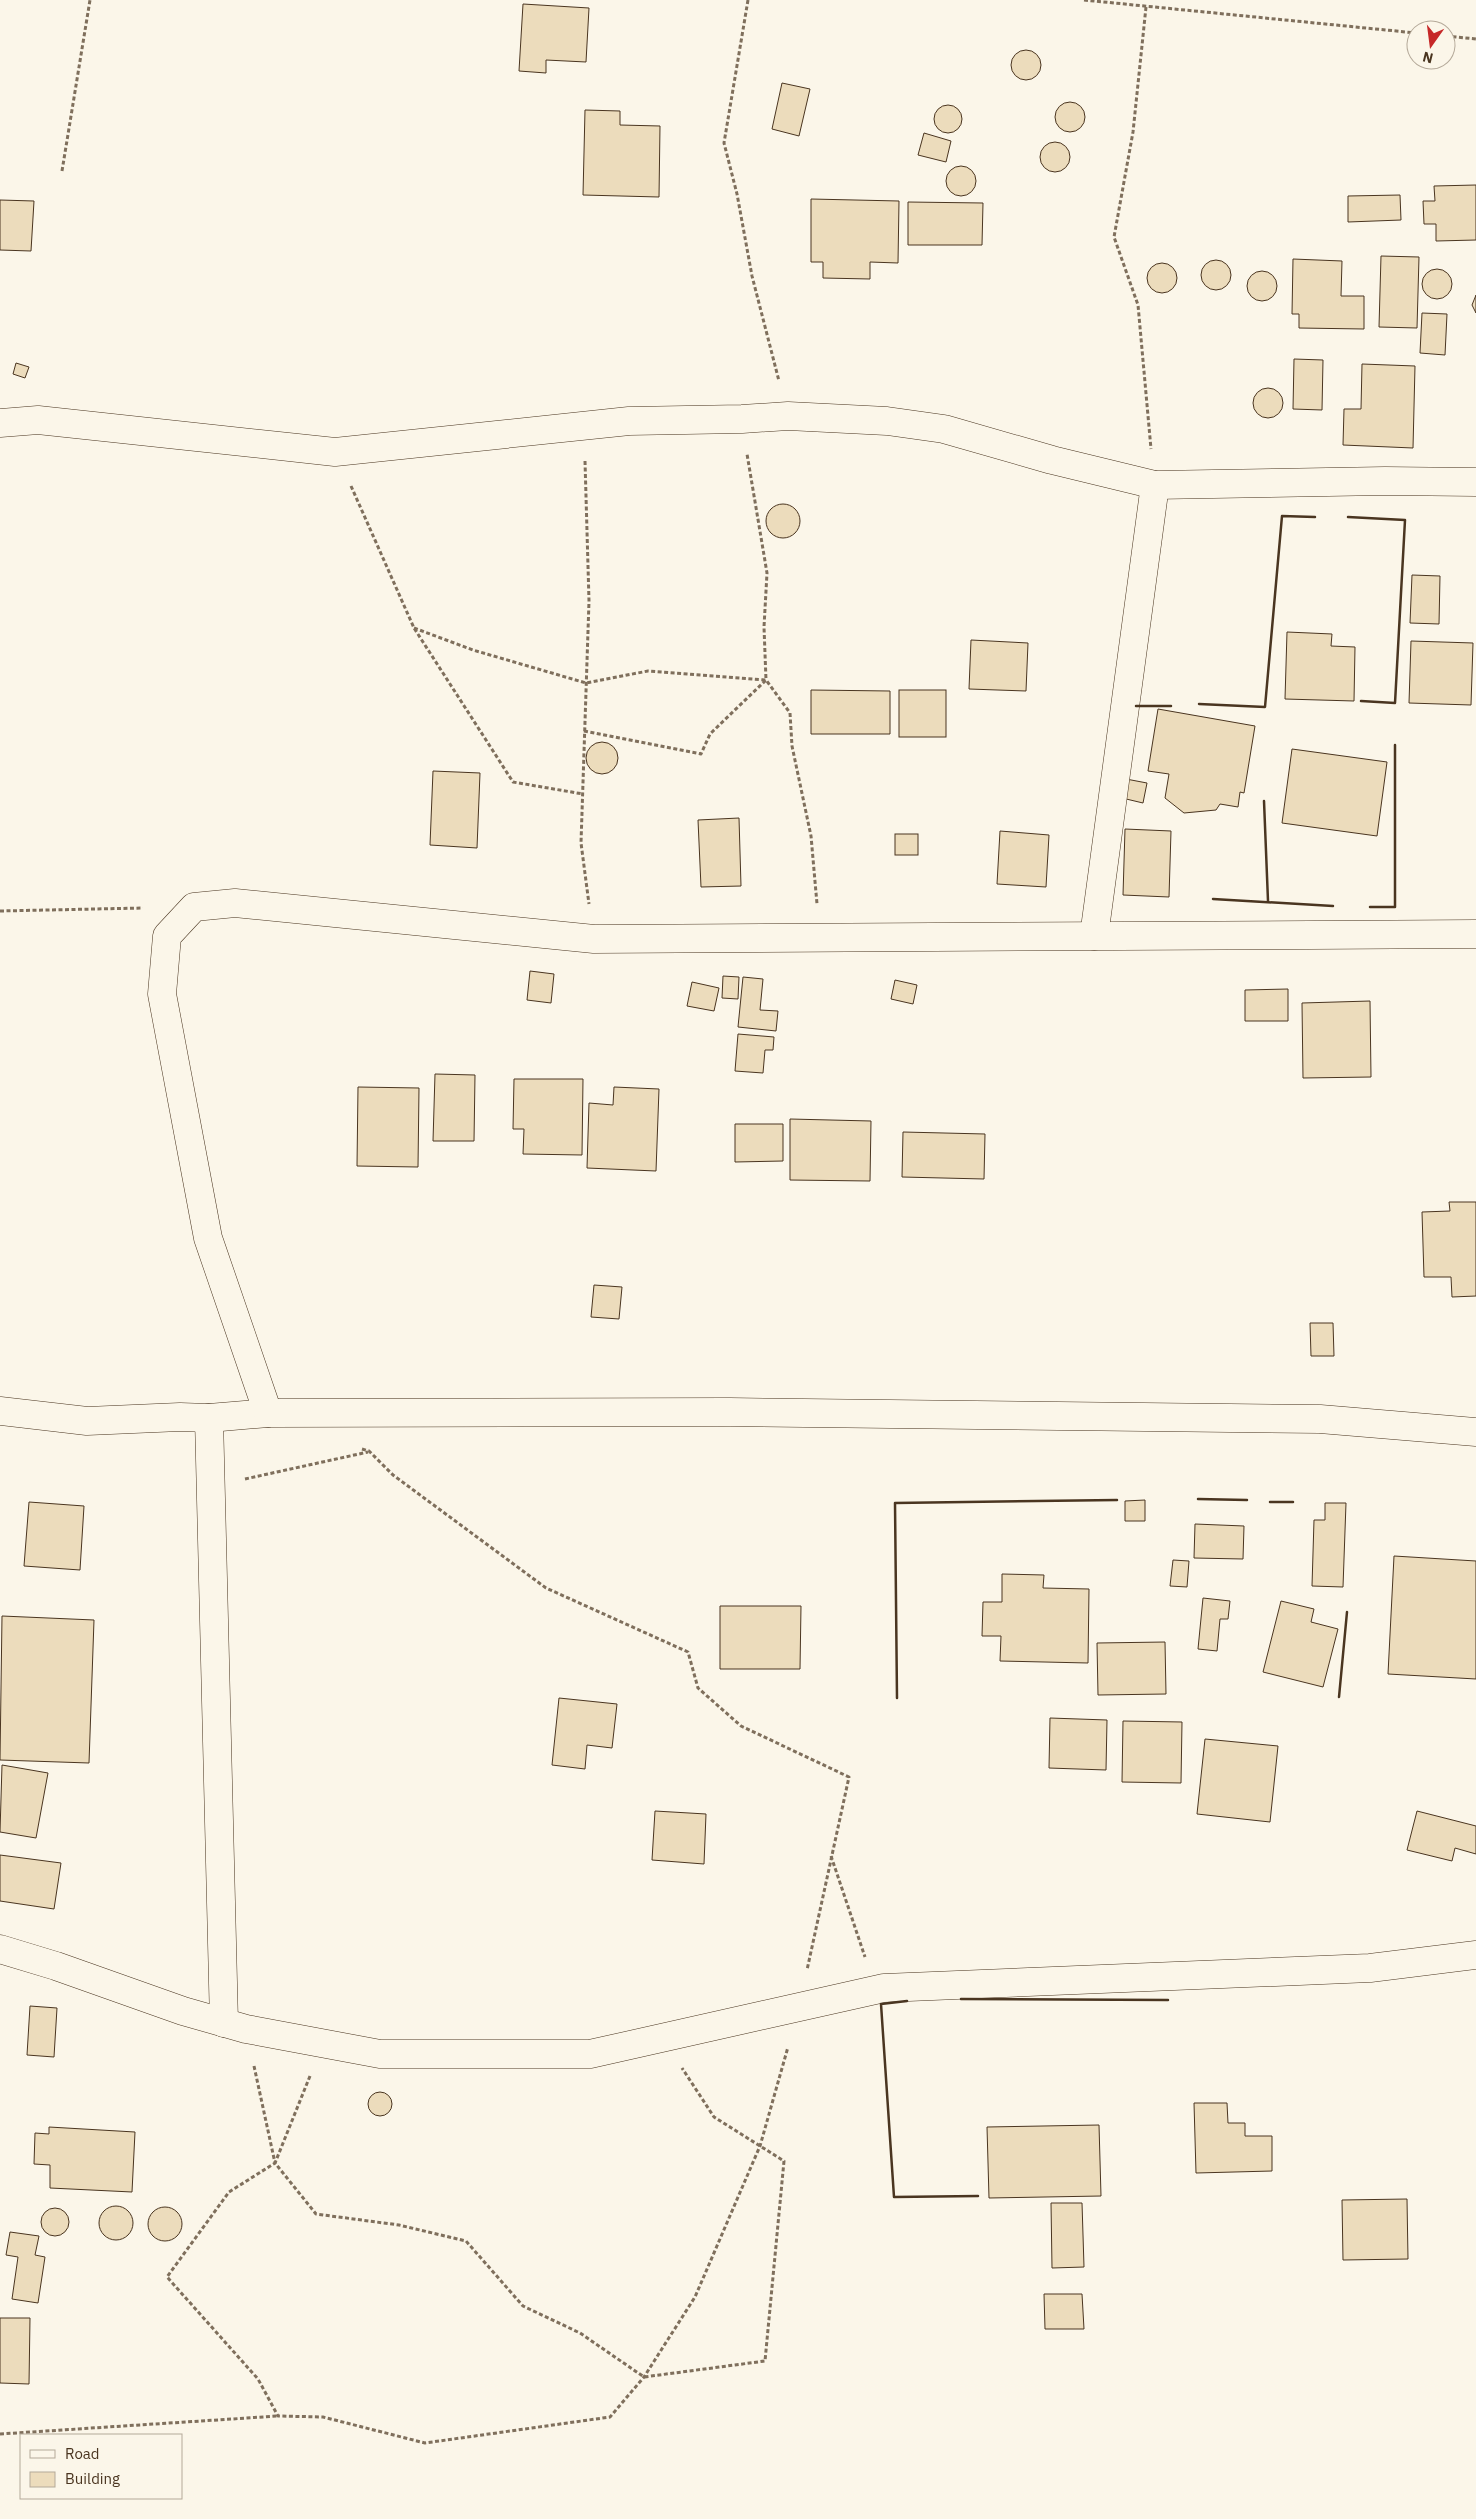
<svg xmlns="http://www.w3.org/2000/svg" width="1476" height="2519" font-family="'IBM Plex Sans',sans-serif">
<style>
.building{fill:#ecdcbc;stroke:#4a3520}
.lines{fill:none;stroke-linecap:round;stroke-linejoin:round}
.minor-casing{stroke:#4a3520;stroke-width:29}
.path{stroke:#7f6f5c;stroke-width:3;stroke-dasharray:4 2.5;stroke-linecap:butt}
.minor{stroke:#fbf6e9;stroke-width:28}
.wall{stroke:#4a3520;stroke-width:2.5}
</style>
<rect width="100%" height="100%" fill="#fbf6e9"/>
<g class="building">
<polygon points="523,4 589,8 586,62 546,60 546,73 519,71"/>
<circle cx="1026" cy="65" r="15"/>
<polygon points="782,83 810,89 799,136 772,129"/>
<circle cx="1070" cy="117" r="15"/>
<circle cx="948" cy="119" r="14"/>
<polygon points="585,110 620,111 620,125 660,126 659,197 583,195"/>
<polygon points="924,133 951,141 946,162 918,155"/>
<circle cx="1055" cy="157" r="15"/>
<circle cx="961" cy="181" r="15"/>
<polygon points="1476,185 1476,240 1436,241 1436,224 1424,224 1423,201 1435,201 1434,186"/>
<polygon points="1400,195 1401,220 1348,222 1348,196"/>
<polygon points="811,199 899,201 898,263 870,262 870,279 823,278 823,262 811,262"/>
<polygon points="0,200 34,201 31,251 0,250"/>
<polygon points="908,202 983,203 982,245 908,245"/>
<polygon points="1381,256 1419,257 1417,328 1379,327"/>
<polygon points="1293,259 1342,261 1341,296 1364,296 1364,329 1299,328 1299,314 1292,314"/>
<circle cx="1216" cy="275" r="15"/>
<circle cx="1162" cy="278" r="15"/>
<circle cx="1437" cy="284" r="15"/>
<circle cx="1262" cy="286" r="15"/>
<polygon points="1476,295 1476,313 1472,305"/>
<polygon points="1422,313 1447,314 1445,355 1420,353"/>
<polygon points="1294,359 1323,360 1322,410 1293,409"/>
<polygon points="16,363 29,367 25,378 13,374"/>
<polygon points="1362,364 1415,366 1413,448 1343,445 1344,409 1361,409"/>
<circle cx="1268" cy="403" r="15"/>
<circle cx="783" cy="521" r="17"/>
<polygon points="1412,575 1440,576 1439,624 1410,623"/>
<polygon points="1287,632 1332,634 1331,646 1355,647 1354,701 1285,699"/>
<polygon points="971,640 1028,643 1026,691 969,689"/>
<polygon points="1411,641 1473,643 1471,705 1409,703"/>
<polygon points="811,690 890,691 890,734 811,734"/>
<rect x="899" y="690" width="47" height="47"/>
<polygon points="1158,709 1255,726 1244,793 1240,792 1238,807 1220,804 1216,810 1184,813 1165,798 1169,774 1148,771"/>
<circle cx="602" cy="758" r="16"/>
<polygon points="1292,749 1387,762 1377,836 1282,823"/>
<polygon points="433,771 480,773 477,848 430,845"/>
<polygon points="1126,779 1147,783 1143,803 1122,798"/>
<polygon points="739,818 741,886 701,887 698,820"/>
<polygon points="1125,829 1171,831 1169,897 1123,895"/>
<polygon points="1000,831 1049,835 1046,887 997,884"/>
<rect x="895" y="834" width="23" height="21"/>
<polygon points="530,971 554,974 551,1003 527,1000"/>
<polygon points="723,976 739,977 738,999 722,998"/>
<polygon points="743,977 763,979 760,1010 778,1011 776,1031 738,1027"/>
<polygon points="895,980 917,985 913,1004 891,999"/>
<polygon points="692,982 719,988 714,1011 687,1006"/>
<polygon points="1288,989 1288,1021 1245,1021 1245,990"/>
<polygon points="1370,1001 1371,1077 1303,1078 1302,1003"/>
<polygon points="738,1034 774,1037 773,1050 765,1050 763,1073 735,1071"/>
<polygon points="435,1074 475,1075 474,1141 433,1141"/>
<polygon points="514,1079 583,1079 582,1155 523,1154 524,1129 513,1129"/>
<polygon points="358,1087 419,1088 418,1167 357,1166"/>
<polygon points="614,1087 659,1089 656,1171 587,1168 589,1103 613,1105"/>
<polygon points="790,1119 871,1121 870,1181 790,1180"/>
<polygon points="735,1124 783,1124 783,1161 735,1162"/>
<polygon points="903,1132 985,1134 984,1179 902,1177"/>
<polygon points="1449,1202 1476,1202 1476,1296 1452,1297 1451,1277 1424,1277 1422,1212 1450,1211"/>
<polygon points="594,1285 622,1287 619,1319 591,1317"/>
<polygon points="1310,1323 1333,1323 1334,1356 1311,1356"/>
<polygon points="1145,1500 1145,1521 1125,1521 1125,1501"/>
<polygon points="29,1502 84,1506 80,1570 24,1566"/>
<polygon points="1325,1503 1346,1503 1343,1587 1312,1586 1314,1520 1325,1520"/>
<polygon points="1195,1524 1244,1526 1243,1559 1194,1558"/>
<polygon points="1394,1556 1476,1561 1476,1679 1388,1674"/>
<polygon points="1173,1560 1189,1561 1187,1587 1170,1586"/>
<polygon points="1002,1574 1044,1575 1043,1588 1089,1589 1088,1663 1000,1661 1001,1636 982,1636 983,1602 1002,1602"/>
<polygon points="1203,1598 1230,1601 1228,1619 1220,1619 1217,1651 1198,1649"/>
<polygon points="1281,1601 1314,1609 1311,1622 1338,1629 1323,1687 1263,1672"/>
<polygon points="720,1606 801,1606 800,1669 720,1669"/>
<polygon points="2,1616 94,1620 89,1763 0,1760"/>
<polygon points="1165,1642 1166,1694 1098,1695 1097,1643"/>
<polygon points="559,1698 617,1704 612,1748 587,1745 585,1769 552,1765"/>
<polygon points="1050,1718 1107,1720 1106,1770 1049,1768"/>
<polygon points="1123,1721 1182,1722 1181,1783 1122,1782"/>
<polygon points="1205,1739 1278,1746 1270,1822 1197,1814"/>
<polygon points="2,1765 48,1773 36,1838 0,1832"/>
<polygon points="655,1811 706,1814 704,1864 652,1860"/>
<polygon points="1417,1811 1476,1826 1476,1854 1455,1848 1452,1861 1407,1850"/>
<polygon points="0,1855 61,1863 54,1909 0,1901"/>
<polygon points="30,2006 57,2008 54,2057 27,2055"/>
<circle cx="380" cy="2104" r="12"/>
<polygon points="1194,2103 1227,2103 1228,2123 1245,2123 1245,2136 1272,2136 1272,2171 1196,2173"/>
<polygon points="1099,2125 1101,2196 989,2198 987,2127"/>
<polygon points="49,2127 135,2132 132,2192 50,2188 50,2165 34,2164 35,2133 49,2134"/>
<polygon points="1407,2199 1408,2259 1343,2260 1342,2200"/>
<polygon points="1051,2203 1082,2203 1084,2267 1052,2268"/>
<circle cx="116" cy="2223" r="17"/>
<circle cx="165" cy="2224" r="17"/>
<circle cx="55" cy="2222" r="14"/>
<polygon points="10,2232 39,2236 35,2255 45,2257 38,2303 12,2299 18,2257 6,2255"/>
<polygon points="1044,2294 1082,2294 1084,2329 1045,2329"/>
<polygon points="0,2318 30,2318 29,2384 0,2383"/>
</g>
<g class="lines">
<defs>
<g id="minor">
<polyline points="0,423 38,420 335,452 629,421 742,419 788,416 887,421 944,429 1052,460 1155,485 1385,481 1476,482"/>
<polyline points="1094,936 1155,485"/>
<polyline points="0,1411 87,1421 180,1417 209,1418 268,1413 730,1412 1320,1419 1476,1432"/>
<polyline points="268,1413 208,1238 162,994 167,936 194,907 235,903 594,939 1476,934"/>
<polyline points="209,1418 224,2023"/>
<polyline points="0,1949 56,1966 183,2011 246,2029 380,2054 590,2054 884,1988 1370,1968 1476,1955"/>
</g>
</defs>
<use href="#minor" class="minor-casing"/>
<g class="path">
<polyline points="748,0 724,143 737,194 752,276 779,381"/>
<polyline points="1084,0 1416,33"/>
<polyline points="1146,7 1133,132 1114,237 1138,305 1151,449"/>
<polyline points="1446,36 1476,39"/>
<polyline points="62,171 90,0"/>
<polyline points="585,461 589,601 581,843 589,904"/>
<polyline points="351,486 414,628 513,782 583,794"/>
<polyline points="414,628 473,650 586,683 648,671 766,680 790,713 792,746 811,836 817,904"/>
<polyline points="584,731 701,754 710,734 766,680 764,627 767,573 747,454"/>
<polyline points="0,911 143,908"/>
<polyline points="362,1449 369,1451 393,1475 546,1588 688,1652 698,1688 741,1726 849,1777 807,1970"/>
<polyline points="245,1479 368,1452"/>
<polyline points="831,1856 865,1957"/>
<polyline points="254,2066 275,2163 229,2192 167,2277 258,2379 278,2416 323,2417 425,2443 610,2417 644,2377 695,2297 760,2146 788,2047"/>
<polyline points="310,2076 275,2163 316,2214 399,2225 466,2241 523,2306 580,2333 644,2377 765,2361 784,2161 714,2117 682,2068"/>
<polyline points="0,2434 278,2416"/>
</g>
<use href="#minor" class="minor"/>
<g class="wall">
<polyline points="1348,517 1405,520 1395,703 1361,701"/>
<polyline points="1199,704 1265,707 1282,516 1315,517"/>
<polyline points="1136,706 1171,706"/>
<polyline points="1264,801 1268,901"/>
<polyline points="1213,899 1333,906"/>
<polyline points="1370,907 1395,907 1395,745"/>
<polyline points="1198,1499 1247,1500"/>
<polyline points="1270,1502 1293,1502"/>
<polyline points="1339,1697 1347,1612"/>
<polyline points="897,1698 895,1503 1117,1500"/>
<polyline points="961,1999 1168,2000"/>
<polyline points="907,2001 881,2004 894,2197 978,2196"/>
</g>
</g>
<rect x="20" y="2434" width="162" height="65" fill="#fbf6e9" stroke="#b4a999"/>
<rect x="30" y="2450" width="25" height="8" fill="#fbf6e9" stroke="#b4a999"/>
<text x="65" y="2459" font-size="15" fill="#4a3520">Road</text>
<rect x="30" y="2472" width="25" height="15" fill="#ecdcbc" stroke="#b4a999"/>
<text x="65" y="2484" font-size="15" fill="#4a3520">Building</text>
<g transform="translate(1431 45) rotate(194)"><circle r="24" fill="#fbf6e9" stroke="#b4a999"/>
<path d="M0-4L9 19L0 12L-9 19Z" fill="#c62828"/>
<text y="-8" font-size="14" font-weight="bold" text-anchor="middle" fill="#4a3520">N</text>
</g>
</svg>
